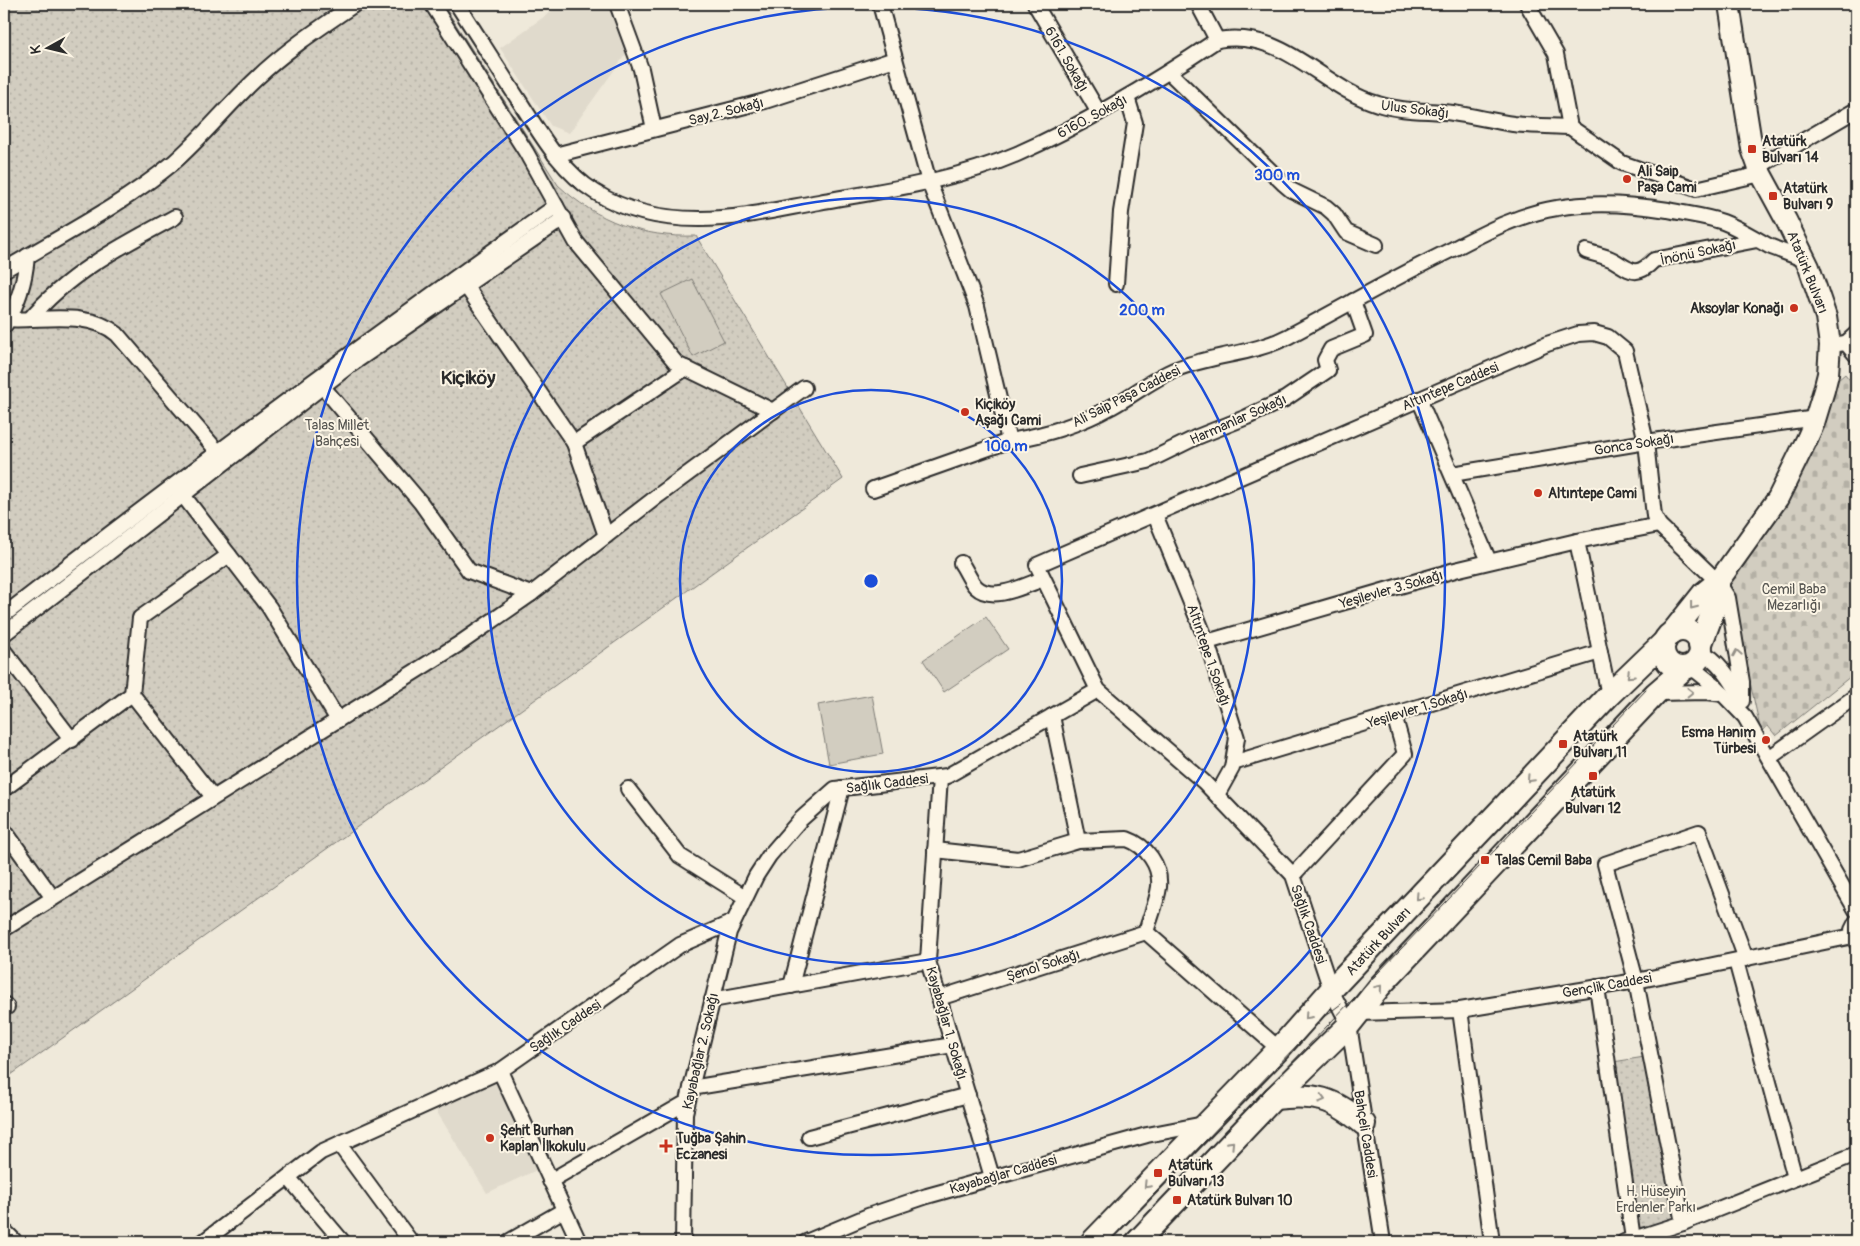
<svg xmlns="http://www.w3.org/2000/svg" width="1860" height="1246" font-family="Pangolin,sans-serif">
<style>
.built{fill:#e0dacc}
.grass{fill:url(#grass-dots);stroke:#7e7c76}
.cemetery{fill:url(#cemetery-stones);stroke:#7e7c76}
.garden{fill:#d2cdc0;stroke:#7e7c76}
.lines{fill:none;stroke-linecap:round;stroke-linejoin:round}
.minor-casing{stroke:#2b2b2b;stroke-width:18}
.secondary-casing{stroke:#2b2b2b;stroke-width:24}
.primary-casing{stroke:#2b2b2b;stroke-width:26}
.minor{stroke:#fcf5e5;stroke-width:14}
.secondary{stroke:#fcf5e5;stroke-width:20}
.primary{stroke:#fcf5e5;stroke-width:22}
.tram{stroke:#2b2b2b;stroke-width:1}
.oneway{stroke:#949088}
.ring{fill:none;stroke:#1d4ed8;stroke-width:2.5}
.poi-dot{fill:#c8321e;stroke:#fcf5e5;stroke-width:2}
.labels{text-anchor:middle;stroke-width:4;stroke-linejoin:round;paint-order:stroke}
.street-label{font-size:14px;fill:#2b2b2b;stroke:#fcf5e5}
.poi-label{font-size:14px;font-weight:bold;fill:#2b2b2b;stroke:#fcf5e5;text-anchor:start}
.park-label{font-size:14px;fill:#555450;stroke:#fcf5e5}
.district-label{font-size:19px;font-weight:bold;fill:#2b2b2b;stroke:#fcf5e5}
.centre{fill:#1d4ed8;stroke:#fcf5e5;stroke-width:2.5}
.ring-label{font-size:15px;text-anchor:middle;font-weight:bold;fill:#1d4ed8;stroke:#fcf5e5;stroke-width:4;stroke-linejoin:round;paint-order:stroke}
</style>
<defs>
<pattern id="grass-dots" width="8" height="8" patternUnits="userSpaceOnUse" patternTransform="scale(1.25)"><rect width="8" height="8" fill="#d2cdc0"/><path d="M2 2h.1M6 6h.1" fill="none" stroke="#b4b0a5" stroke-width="1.8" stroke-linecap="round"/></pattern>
<pattern id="cemetery-stones" width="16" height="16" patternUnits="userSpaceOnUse" patternTransform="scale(1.25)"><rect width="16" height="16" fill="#d2cdc0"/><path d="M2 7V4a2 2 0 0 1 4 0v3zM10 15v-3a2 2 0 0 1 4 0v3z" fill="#b4b0a5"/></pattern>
</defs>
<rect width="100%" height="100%" fill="#efe9da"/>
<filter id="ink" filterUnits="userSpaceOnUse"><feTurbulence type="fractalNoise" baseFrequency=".02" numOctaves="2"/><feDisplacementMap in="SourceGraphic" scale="10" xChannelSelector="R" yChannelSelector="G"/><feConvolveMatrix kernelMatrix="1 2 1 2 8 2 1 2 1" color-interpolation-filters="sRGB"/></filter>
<g filter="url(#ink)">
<g class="built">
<polygon points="562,4 608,4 633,44 569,133 551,126 500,48"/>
<polygon points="499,1077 541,1168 487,1193 435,1109"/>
</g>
<g class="grass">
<path d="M4,4H443L558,185C597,221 643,238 696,236L843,479L4,1080Z"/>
<polygon points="1651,1056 1682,1219 1637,1228 1613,1062"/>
</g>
<polygon class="cemetery" points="1845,374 1856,388 1856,672 1776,736 1768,726 1761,732 1728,582 1811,450 1838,380"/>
<g class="garden">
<polygon points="692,279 724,341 693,357 661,294"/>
<polygon points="986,617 1008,649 944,692 923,660"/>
<polygon points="872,695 883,754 829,764 818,705"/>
</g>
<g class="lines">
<defs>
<g id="minor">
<polyline points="432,4 526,152 576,242 677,364 773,411"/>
<path d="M457,4C477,35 497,67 518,99C540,133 560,170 595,192C625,211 663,219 699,219C739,219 780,209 819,202C886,190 954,181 1017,154C1087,123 1153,83 1217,40L1198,4"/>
<polyline points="617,4 641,69 654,129"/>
<path d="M880,4L929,182L977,306L1009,441C1045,435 1079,425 1111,407C1132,396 1151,380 1174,370C1212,354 1253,355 1289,336C1344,307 1397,276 1453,249C1486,232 1519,214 1557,208C1594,201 1631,204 1668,210C1686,214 1706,216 1723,222C1739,228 1754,238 1769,246C1781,251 1793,255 1805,260"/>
<polyline points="1035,4 1099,113"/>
<polyline points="1527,4 1556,54 1570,127 1622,163 1696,189 1761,174"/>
<path d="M1217,40C1285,28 1320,87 1378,104C1403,112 1428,110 1453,113C1473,116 1493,121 1513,124C1532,126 1551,126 1570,127"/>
<polyline points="1169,72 1284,184 1291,190 1326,207 1334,214 1346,232 1376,245"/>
<polyline points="555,155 765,101 895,59"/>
<polyline points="1758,167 1856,110"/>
<path d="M1586,251C1594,254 1605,256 1613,260C1630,270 1636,279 1654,260L1757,240"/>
<path d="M4,270C61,236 122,205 173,163C203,137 227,106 256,79C286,50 321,27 355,4"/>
<polyline points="1116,284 1121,212 1135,123 1127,97"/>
<polyline points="466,286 574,443 686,368"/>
<path d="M4,319C40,322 87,309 117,334L218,452"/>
<path d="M30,319C68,273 123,245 175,217"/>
<path d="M5,325C18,304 25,281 27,256"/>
<polyline points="1846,343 1856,334"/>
<polyline points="1830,345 1846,343 1856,355"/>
<polyline points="323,387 421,503 469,571 531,594"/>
<polyline points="1419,399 1489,561"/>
<polyline points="574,443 606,536"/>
<polyline points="1452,474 1646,442 1816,418"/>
<polyline points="1080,476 1148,461 1197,437 1247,417 1285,399 1328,370 1325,360 1331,349 1365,335 1353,301"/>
<polyline points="873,489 1009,441"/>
<polyline points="182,494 269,607 338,720"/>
<polyline points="1155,515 1207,642 1237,738 1232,768 1217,795"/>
<path d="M961,563C966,570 970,581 976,587C993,603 1025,585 1043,579"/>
<path d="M4,615C185,475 369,338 556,206"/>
<polyline points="4,634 349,366 564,218"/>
<polyline points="1207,642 1455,570 1577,541"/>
<polyline points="4,651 72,740"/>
<path d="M1700,652C1717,657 1734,683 1741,699"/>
<polyline points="1690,666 1714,685 1745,717 1856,910"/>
<polyline points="1657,693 1707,692 1723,694"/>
<polyline points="132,694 213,797"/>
<polyline points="1609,695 1577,541 1659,525"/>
<polyline points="1052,716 1078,841"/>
<polyline points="1769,758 1856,696"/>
<polyline points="1233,763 1600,652"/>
<polyline points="940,777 928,961 992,1177"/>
<polyline points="4,789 132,694 140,618 229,555"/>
<polyline points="628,789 680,856 745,897"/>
<polyline points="4,830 53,898"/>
<path d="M935,850L1018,859L1078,841L1127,839C1147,846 1161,866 1159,887C1157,902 1150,918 1146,932"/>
<polyline points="1293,875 1405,754 1394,715"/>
<polyline points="1856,922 1852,930 1856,942"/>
<polyline points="4,929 459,644 531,594 659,495 804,388"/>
<polyline points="1146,932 1279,1049"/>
<polyline points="1736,961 1795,1178"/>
<polyline points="791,986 842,788"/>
<polyline points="1597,987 1633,1239"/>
<polyline points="939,998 1146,932"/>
<polyline points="712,1000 928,961"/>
<polyline points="4,1004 7,1007"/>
<polyline points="1460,1010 1492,1242"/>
<polyline points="1359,1013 1460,1010 1636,981 1853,936"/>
<polyline points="500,1071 579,1242"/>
<polyline points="691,1088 953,1045"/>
<polyline points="809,1137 968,1095"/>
<polyline points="339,1144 411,1242"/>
<polyline points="288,1177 343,1242"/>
<polyline points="550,1181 687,1102"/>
<polyline points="1683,1223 1636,981 1605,864 1699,832 1746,959"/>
<polyline points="203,1242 321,1152 500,1071 680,945 733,922"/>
<polyline points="508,1242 564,1210"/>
<polyline points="683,1242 685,1113 729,932 756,876 769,856 800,820 835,789 947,776 1098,690"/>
<polyline points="806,1242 868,1216 927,1196 1147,1135 1204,1124"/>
<polyline points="1383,1242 1349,1025 1331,990 1293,875 1204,782 1098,690 1037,565 1547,344 1578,334 1594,333 1608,337 1625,351 1646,442 1654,516 1659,525 1718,582 1728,598 1742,682 1742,701"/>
<polyline points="1624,1242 1683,1223 1856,1154"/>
</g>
<polyline id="secondary" points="1718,582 1778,498 1807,439 1814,423 1824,390 1828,374 1830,345 1826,317 1809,267 1786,220 1761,174 1752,149 1729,4"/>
<g id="primary">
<circle cx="1682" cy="649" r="19"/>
<polyline points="1672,633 1703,594 1718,582"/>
<polyline points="1700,646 1718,598 1718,582"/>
<path d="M1274,1098C1315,1093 1333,1098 1364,1124"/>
<polyline points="4,1236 10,1242"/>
<polyline points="1092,1242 1279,1049 1331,990 1609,695 1665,641"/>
<polyline points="1137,1242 1274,1098 1349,1025 1380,986 1656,693 1685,668"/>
</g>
</defs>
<use href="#minor" class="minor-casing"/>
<use href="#secondary" class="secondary-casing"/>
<use href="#primary" class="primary-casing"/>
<use href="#minor" class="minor"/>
<use href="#secondary" class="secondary"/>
<use href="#primary" class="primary"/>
<g class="tram">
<polyline points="1108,1242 1325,1016 1341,1004"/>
<polyline points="1120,1242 1446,902 1646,690"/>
</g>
</g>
<defs><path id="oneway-chevron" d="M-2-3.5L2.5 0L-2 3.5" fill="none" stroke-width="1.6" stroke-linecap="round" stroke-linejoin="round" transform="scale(1.25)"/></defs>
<g class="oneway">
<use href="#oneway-chevron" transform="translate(1693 606) rotate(128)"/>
<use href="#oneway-chevron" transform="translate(1737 653) rotate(-100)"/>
<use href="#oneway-chevron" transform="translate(1630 675) rotate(136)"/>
<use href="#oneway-chevron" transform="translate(1690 692) rotate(-1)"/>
<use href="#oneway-chevron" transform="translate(1530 779) rotate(133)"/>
<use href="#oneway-chevron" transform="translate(1419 897) rotate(133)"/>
<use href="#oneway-chevron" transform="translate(1379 988) rotate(-50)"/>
<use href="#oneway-chevron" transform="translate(1308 1016) rotate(132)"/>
<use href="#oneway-chevron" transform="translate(1322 1099) rotate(15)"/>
<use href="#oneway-chevron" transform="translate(1231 1144) rotate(-46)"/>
<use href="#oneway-chevron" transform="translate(1147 1185) rotate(134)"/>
</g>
</g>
<g class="ring">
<circle cx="871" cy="581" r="191"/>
<circle cx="871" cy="581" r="383"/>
<circle cx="871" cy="581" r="574"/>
</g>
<g class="poi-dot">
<rect x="1747" y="144" width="10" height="10" rx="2.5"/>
<circle cx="1627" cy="179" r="5"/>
<rect x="1768" y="191" width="10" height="10" rx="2.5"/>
<circle cx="1794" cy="308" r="5"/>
<circle cx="965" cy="412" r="5"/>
<circle cx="1538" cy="493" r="5"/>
<circle cx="1766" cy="740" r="5"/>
<rect x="1558" y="739" width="10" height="10" rx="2.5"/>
<rect x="1588" y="771" width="10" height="10" rx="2.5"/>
<rect x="1480" y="855" width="10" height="10" rx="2.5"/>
<circle cx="490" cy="1138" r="5"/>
<path d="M663.5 1138.5h5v5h5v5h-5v5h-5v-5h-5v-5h5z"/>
<rect x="1153" y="1168" width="10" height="10" rx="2.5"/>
<rect x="1172" y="1195" width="10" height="10" rx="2.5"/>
</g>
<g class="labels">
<g class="street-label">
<text transform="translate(1067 59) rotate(60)" y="5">6161. Sokağı</text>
<text transform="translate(1415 109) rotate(7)" y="5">Ulus Sokağı</text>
<text transform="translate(726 111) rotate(-14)" y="5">Say 2. Sokağı</text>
<text transform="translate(1092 116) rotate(-28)" y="5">6160. Sokağı</text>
<text transform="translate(1698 252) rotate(-12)" y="5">İnönü Sokağı</text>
<text transform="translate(1808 272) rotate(68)" y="5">Atatürk Bulvarı</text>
<text transform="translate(1450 386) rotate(-23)" y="5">Altıntepe Caddesi</text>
<text transform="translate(1126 396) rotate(-27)" y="5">Ali Saip Paşa Caddesi</text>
<text transform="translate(1238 419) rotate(-24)" y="5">Harmanlar Sokağı</text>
<text transform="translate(1634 444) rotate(-9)" y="5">Gonca Sokağı</text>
<text transform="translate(1391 589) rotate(-16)" y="5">Yeşilevler 3.Sokağı</text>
<text transform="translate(1209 655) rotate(71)" y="5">Altıntepe 1.Sokağı</text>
<text transform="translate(1417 708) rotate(-17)" y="5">Yeşilevler 1.Sokağı</text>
<text transform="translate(887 783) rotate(-7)" y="5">Sağlık Caddesi</text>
<text transform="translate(1309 924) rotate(71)" y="5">Sağlık Caddesi</text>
<text transform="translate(1378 941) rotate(-47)" y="5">Atatürk Bulvarı</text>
<text transform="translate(1043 965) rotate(-18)" y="5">Şenol Sokağı</text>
<text transform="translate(1607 985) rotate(-10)" y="5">Gençlik Caddesi</text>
<text transform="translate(947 1023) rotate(74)" y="5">Kayabağlar 1. Sokağı</text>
<text transform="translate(565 1026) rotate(-34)" y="5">Sağlık Caddesi</text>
<text transform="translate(700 1051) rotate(-77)" y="5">Kayabağlar 2. Sokağı</text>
<text transform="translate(1366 1134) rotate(81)" y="5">Bahçeli Caddesi</text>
<text transform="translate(1003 1174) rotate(-16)" y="5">Kayabağlar Caddesi</text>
</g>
<g class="poi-label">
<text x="1762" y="146">Atatürk<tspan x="1762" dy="16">Bulvarı 14</tspan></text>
<text x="1637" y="176">Ali Saip<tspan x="1637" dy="16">Paşa Cami</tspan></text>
<text x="1783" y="193">Atatürk<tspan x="1783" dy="16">Bulvarı 9</tspan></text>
<text x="1784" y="313" text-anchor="end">Aksoylar Konağı</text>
<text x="975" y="409">Kiçiköy<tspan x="975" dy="16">Aşağı Cami</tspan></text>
<text x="1548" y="498">Altıntepe Cami</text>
<text x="1756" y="737" text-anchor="end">Esma Hanım<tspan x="1756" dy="16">Türbesi</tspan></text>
<text x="1573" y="741">Atatürk<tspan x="1573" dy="16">Bulvarı 11</tspan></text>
<text x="1593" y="797" text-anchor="middle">Atatürk<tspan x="1593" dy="16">Bulvarı 12</tspan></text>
<text x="1495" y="865">Talas Cemil Baba</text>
<text x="500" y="1135">Şehit Burhan<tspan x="500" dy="16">Kaplan İlkokulu</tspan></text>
<text x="676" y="1143">Tuğba Şahin<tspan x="676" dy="16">Eczanesi</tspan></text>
<text x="1168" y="1170">Atatürk<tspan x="1168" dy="16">Bulvarı 13</tspan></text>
<text x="1187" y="1205">Atatürk Bulvarı 10</text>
</g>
<g class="park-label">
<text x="337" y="430">Talas Millet<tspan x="337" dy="16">Bahçesi</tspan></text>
<text x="1794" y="594">Cemil Baba<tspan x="1794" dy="16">Mezarlığı</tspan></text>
<text x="1656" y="1196">H. Hüseyin<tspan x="1656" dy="16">Erdenler Parkı</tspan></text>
</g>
<g class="district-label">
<text x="468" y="384">Kiçiköy</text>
</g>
</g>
<circle cx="871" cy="581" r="8" class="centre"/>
<g class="ring-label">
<text x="1277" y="180">300 m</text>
<text x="1142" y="315">200 m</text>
<text x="1006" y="451">100 m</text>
</g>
<rect width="1860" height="1246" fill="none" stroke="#fcf5e5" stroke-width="20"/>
<rect x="10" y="10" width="1840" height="1226" fill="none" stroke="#2b2b2b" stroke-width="2" filter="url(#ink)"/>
<g transform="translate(48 48) rotate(262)" stroke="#fcf5e5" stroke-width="4" paint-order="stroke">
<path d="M0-4L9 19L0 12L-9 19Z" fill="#2b2b2b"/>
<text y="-8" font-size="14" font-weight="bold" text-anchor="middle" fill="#2b2b2b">K</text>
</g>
</svg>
